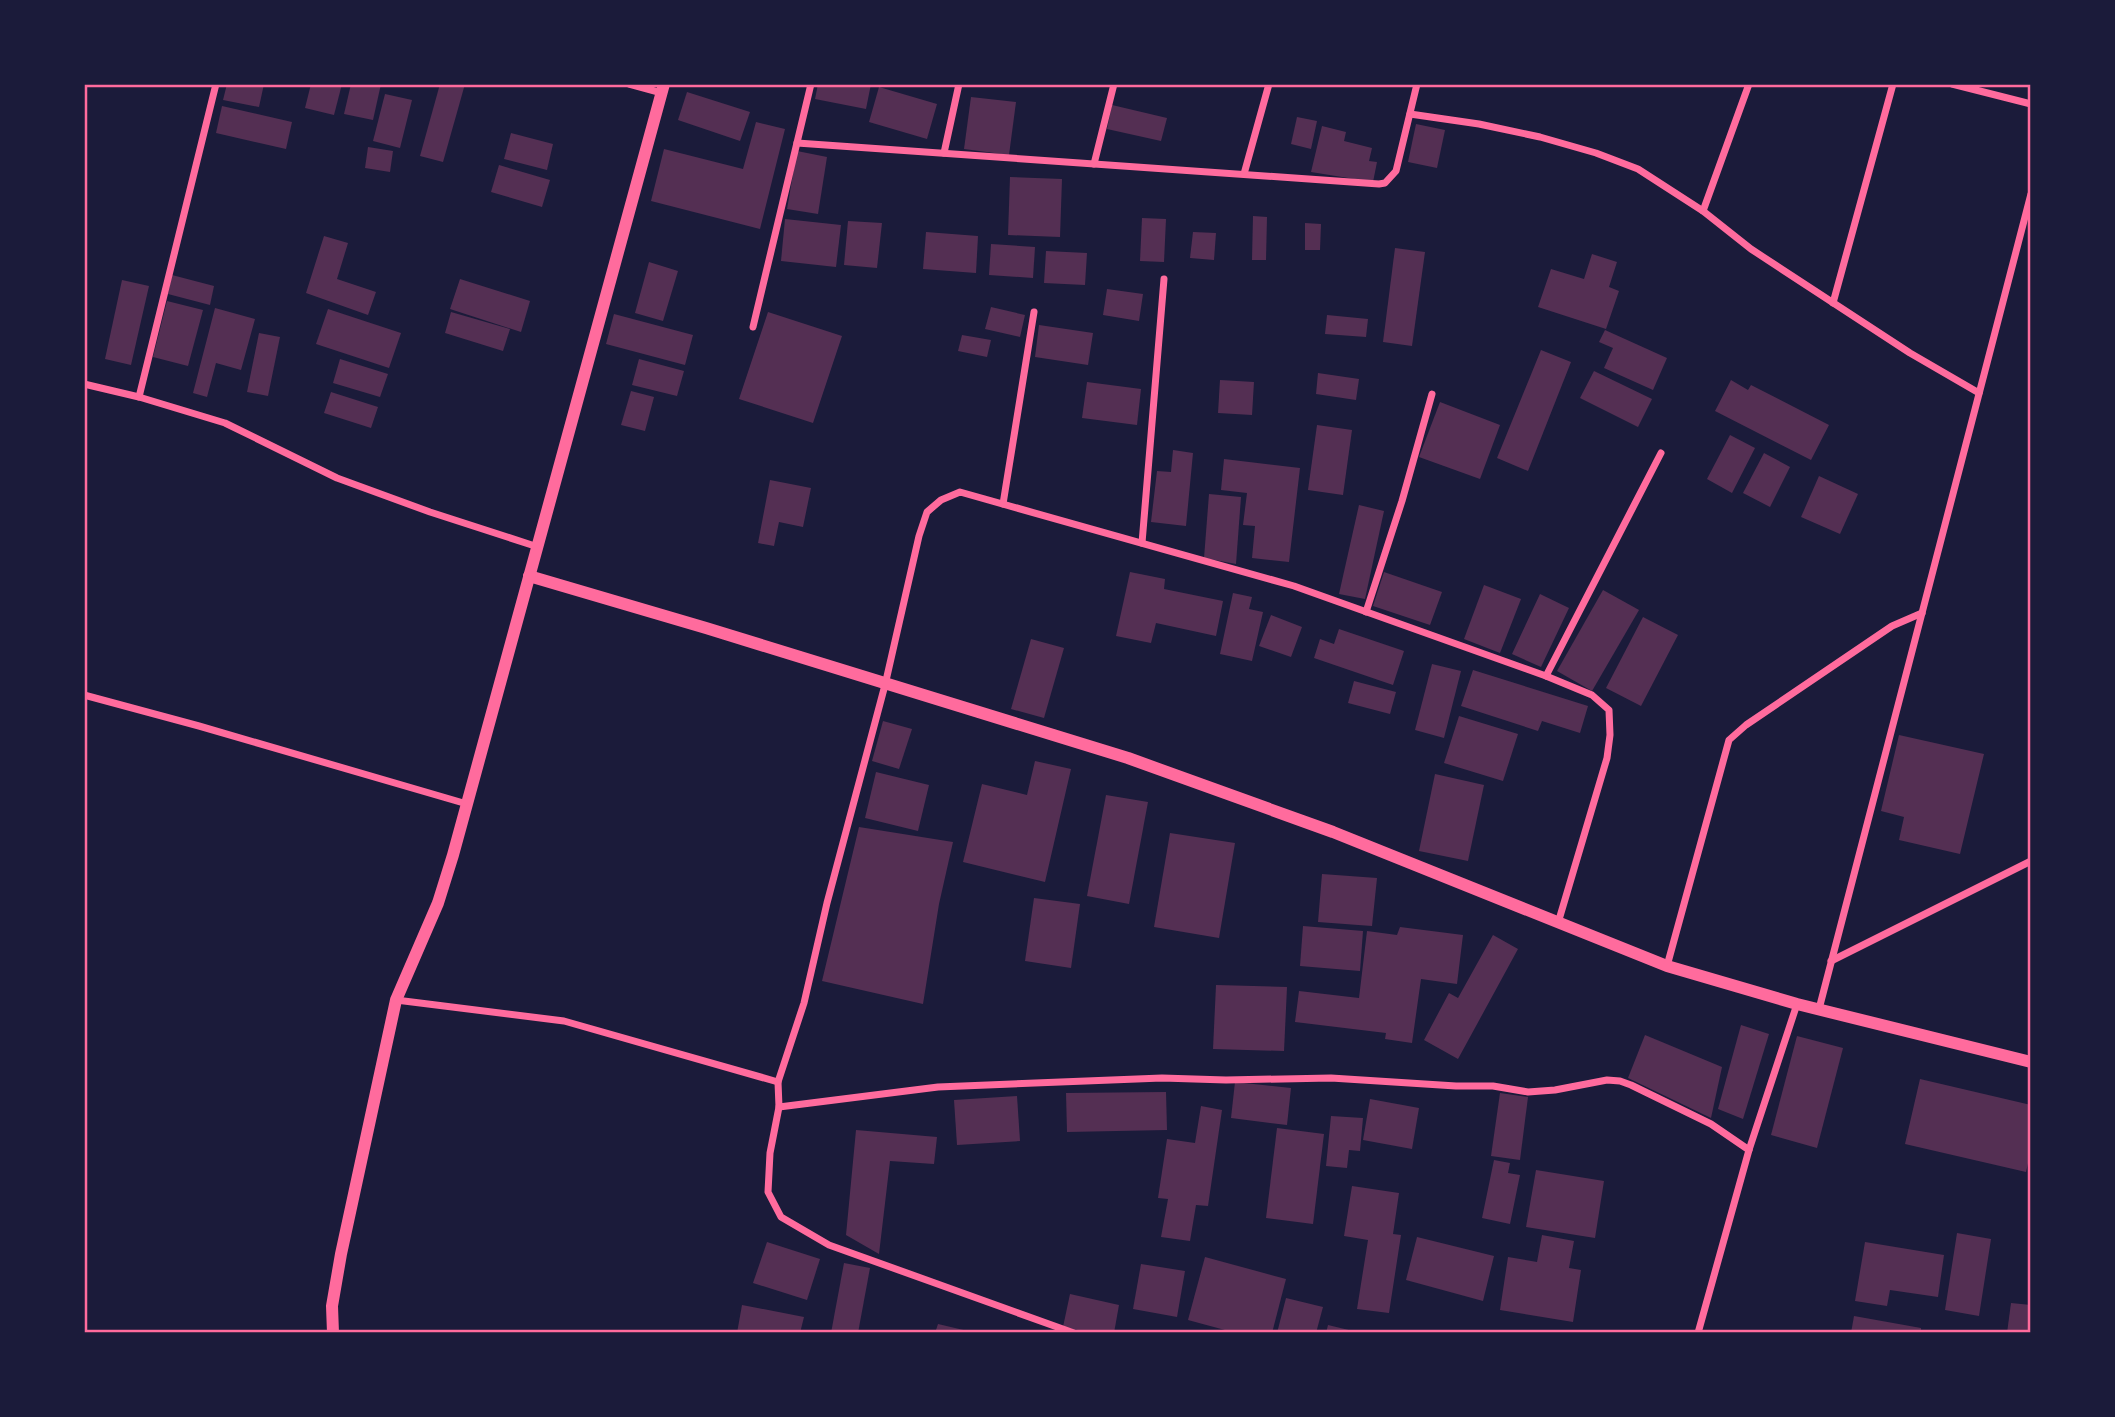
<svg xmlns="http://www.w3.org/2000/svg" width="2115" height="1417" font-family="Cabin,sans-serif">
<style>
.building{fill:#542f53}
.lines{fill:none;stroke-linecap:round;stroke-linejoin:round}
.minor{stroke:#ff6b9d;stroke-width:7}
.tertiary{stroke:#ff6b9d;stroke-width:12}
.neatline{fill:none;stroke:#ff6b9d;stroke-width:2.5}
</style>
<rect width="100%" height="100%" fill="#1b1b3a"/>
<g class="building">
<polygon points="227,84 264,84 259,107 223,100"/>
<polygon points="311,84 342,84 334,115 305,108"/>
<polygon points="351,84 381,84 373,120 344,114"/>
<polygon points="440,84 465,84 443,162 420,156"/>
<polygon points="818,84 871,84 866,109 815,99"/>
<polygon points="879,87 937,104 927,139 869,122"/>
<polygon points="687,92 750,112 740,141 678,120"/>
<polygon points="385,94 412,100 400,148 373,141"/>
<polygon points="971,97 1016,102 1009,155 964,149"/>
<polygon points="1112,105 1167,118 1161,141 1107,129"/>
<polygon points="222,106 292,122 286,149 216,133"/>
<polygon points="1297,117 1317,121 1311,149 1291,144"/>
<polygon points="756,122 785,129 760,229 651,201 664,149 743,169"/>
<polygon points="1416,124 1445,130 1437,168 1408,162"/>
<polygon points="1322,126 1346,132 1344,141 1372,148 1369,161 1377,162 1373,182 1311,172"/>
<polygon points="511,133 553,144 547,170 504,159"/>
<polygon points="368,147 393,151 390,172 365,168"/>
<polygon points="797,151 827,157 818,214 787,209"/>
<polygon points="499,165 550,180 542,207 491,192"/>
<polygon points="1010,177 1062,179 1060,237 1008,235"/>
<polygon points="1253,216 1267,217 1266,260 1252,260"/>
<polygon points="1142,218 1166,219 1164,262 1140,261"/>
<polygon points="785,219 841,225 836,267 781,261"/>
<polygon points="848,221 882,223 877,268 844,265"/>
<polygon points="1305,223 1321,224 1320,250 1305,250"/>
<polygon points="926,232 978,236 976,273 923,269"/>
<polygon points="1193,232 1216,233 1214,260 1190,258"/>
<polygon points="324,236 348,243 337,279 376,292 368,315 306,293"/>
<polygon points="991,244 1035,247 1033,278 989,275"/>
<polygon points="1395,248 1425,252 1412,346 1383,342"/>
<polygon points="1046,251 1087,253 1085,285 1044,283"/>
<polygon points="1592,254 1617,262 1609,287 1619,291 1606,329 1538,307 1551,269 1584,279"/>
<polygon points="649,262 678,271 663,321 635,313"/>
<polygon points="172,275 214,286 210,305 168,294"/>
<polygon points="460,279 530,301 521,332 450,309"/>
<polygon points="122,280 149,286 131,365 105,359"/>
<polygon points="1107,289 1143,294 1139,321 1103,315"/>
<polygon points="167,301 203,310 188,366 153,357"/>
<polygon points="991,307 1025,315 1020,337 985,329"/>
<polygon points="215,308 255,319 241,370 216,363 207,397 193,393"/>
<polygon points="328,309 401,333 389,368 316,344"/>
<polygon points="451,312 510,329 503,351 445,333"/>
<polygon points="768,312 842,336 813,423 739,399"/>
<polygon points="614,314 693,335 685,365 606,344"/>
<polygon points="1327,315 1368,319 1366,337 1325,334"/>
<polygon points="1039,325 1093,333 1088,365 1035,357"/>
<polygon points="1605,330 1667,358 1653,390 1604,368 1613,348 1599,342"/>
<polygon points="259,333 280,337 268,396 247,392"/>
<polygon points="962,335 991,340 987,357 958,351"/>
<polygon points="1541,350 1571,362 1528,471 1497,458"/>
<polygon points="340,359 388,374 380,397 333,383"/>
<polygon points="639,359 684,371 677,396 632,385"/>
<polygon points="1594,371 1652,399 1638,427 1580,398"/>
<polygon points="1318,373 1359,379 1356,400 1316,394"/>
<polygon points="1220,380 1254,382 1252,415 1218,413"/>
<polygon points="1731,380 1748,390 1751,385 1829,425 1811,460 1715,411"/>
<polygon points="1087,382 1141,389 1137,425 1082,418"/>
<polygon points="631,391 654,397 645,431 621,425"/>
<polygon points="331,392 378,407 371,428 324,413"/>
<polygon points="1440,402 1500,425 1480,479 1419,457"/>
<polygon points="1317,425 1352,430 1343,495 1308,490"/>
<polygon points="1730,435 1755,448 1732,493 1707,479"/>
<polygon points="1173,450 1193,453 1186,526 1151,522 1157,471 1171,472"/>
<polygon points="1764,453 1790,467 1770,507 1743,493"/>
<polygon points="1224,459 1300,468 1289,562 1252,558 1255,526 1243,525 1247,493 1221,490"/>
<polygon points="1819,476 1858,494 1840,534 1801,517"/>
<polygon points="770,480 811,488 803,527 779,522 774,546 758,543"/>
<polygon points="1209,494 1241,497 1236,564 1204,558"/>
<polygon points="1359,505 1384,511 1365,599 1339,594"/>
<polygon points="1130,572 1165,579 1164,589 1223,601 1216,636 1156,623 1151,643 1116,636"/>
<polygon points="1384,572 1442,592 1430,625 1373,606"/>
<polygon points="1484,585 1521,599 1500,653 1464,639"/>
<polygon points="1603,590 1639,610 1592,691 1557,671"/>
<polygon points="1233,593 1252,597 1249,609 1263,612 1252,661 1220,654"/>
<polygon points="1540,594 1569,608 1541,667 1512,654"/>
<polygon points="1271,615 1302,627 1291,657 1259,646"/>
<polygon points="1643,617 1678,635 1641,706 1606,688"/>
<polygon points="1339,629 1404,651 1393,685 1314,658 1320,639 1334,644"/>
<polygon points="1031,639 1064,648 1044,718 1011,709"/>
<polygon points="1432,664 1461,671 1444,738 1415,730"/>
<polygon points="1473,670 1588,706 1580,733 1542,721 1538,731 1461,706"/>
<polygon points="1354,681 1396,692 1390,714 1348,703"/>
<polygon points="1459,716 1518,734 1503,781 1444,763"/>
<polygon points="883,721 912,729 899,769 872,761"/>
<polygon points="1899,735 1984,754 1960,854 1899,840 1904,817 1881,811"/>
<polygon points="1035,761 1071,769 1045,882 963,862 982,784 1027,795"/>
<polygon points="876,772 929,785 918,831 865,818"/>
<polygon points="1435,774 1484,785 1468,861 1419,851"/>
<polygon points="1106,795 1148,802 1129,904 1087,896"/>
<polygon points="859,827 953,842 939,904 923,1004 822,981"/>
<polygon points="1170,833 1235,843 1219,938 1154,927"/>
<polygon points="1322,874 1377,878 1372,926 1318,922"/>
<polygon points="1034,898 1080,904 1071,968 1025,961"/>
<polygon points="1303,926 1363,931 1360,971 1300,966"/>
<polygon points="1400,927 1463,935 1457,984 1421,979 1412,1043 1385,1039 1386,1033 1295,1022 1299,991 1359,998 1367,931 1397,935"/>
<polygon points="1493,935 1518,949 1458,1059 1424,1040 1449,993 1458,998"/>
<polygon points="1216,985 1287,987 1284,1051 1213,1049"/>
<polygon points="1741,1025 1769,1034 1743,1119 1718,1109"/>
<polygon points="1645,1035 1722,1067 1711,1118 1628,1078"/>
<polygon points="1797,1036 1843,1048 1817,1148 1771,1135"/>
<polygon points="1920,1079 2031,1105 2031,1150 2026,1172 1905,1144"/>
<polygon points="1235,1082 1291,1088 1287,1125 1231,1118"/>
<polygon points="1166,1092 1167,1130 1067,1132 1066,1093"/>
<polygon points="1500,1093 1528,1097 1520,1160 1491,1156"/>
<polygon points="1017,1096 1020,1141 957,1145 954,1100"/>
<polygon points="1370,1099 1419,1108 1412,1149 1363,1140"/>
<polygon points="1201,1106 1222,1110 1208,1206 1196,1205 1190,1241 1161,1237 1168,1199 1158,1198 1167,1139 1195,1143"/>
<polygon points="1331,1116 1363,1118 1360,1151 1349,1150 1347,1168 1326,1166"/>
<polygon points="1277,1128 1324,1134 1313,1224 1266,1218"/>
<polygon points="856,1130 937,1137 934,1164 890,1161 879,1254 846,1235"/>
<polygon points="1494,1160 1510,1163 1508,1173 1520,1175 1510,1224 1482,1218"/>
<polygon points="1536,1170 1604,1181 1595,1238 1526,1227"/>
<polygon points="1352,1186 1399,1193 1393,1234 1401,1235 1389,1313 1357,1309 1368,1240 1344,1236"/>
<polygon points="1957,1233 1991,1239 1979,1316 1945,1310"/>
<polygon points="1542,1235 1574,1241 1569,1268 1581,1270 1573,1322 1500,1310 1508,1257 1537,1262"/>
<polygon points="1417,1237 1494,1256 1483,1301 1406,1280"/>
<polygon points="767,1242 820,1259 807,1300 753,1283"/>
<polygon points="1865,1242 1944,1255 1938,1297 1890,1290 1887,1306 1855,1301"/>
<polygon points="1205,1257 1286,1279 1272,1333 1236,1333 1188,1320"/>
<polygon points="844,1263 870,1268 858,1333 831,1333"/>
<polygon points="1141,1264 1185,1271 1177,1317 1133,1309"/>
<polygon points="1070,1294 1119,1305 1114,1333 1092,1333 1063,1327"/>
<polygon points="1286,1298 1323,1307 1316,1333 1277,1333"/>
<polygon points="2011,1303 2031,1305 2031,1333 2007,1333"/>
<polygon points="742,1305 804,1317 800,1333 737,1333"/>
<polygon points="1854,1316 1921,1328 1921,1333 1851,1333"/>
<polygon points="938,1324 972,1332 972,1333 935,1333"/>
<polygon points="1328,1325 1357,1332 1357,1333 1326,1333"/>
</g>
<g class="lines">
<g class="minor">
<polyline points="629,84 662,93"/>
<polyline points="1952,84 2031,104"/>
<polyline points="1410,114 1479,124 1540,137 1596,153 1638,169 1703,211 1751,249 1786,272 1910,353 1979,393"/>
<polyline points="797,143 1379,184 1385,183 1396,171 1417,84"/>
<polyline points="944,153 959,84"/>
<polyline points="1094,164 1114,84"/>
<polyline points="1244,174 1269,84"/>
<polyline points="1703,211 1749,84"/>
<polyline points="1833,303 1893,84"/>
<polyline points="753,327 811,84"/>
<polyline points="84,384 139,397 225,423 337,478 430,512 538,547"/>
<polyline points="139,397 216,84"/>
<polyline points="1003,504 1034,312"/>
<polyline points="1142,543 1164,279"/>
<polyline points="1366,612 1402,501 1432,394"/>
<polyline points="1546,676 1661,453"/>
<polyline points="84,695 199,726 467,804"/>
<polyline points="1831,961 2031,861"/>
<polyline points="1667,966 1729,740 1746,725 1892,626 1922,613"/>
<polyline points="396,1000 564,1021 778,1082"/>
<polyline points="1819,1009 2031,194"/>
<polyline points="779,1107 938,1087 1162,1078 1226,1080 1331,1078 1456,1086 1493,1086 1528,1092 1555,1090 1607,1080 1620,1081 1631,1085 1711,1124 1749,1150"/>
<polyline points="1074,1333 829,1245 781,1217 768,1192 770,1153 779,1107 778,1082 804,1003 827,903 885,685 919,536 927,512 941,500 960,492 1294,586 1546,676 1592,695 1609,710 1610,735 1607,758 1558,923"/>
<polyline points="1698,1333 1749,1150 1797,1004"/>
</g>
<g class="tertiary">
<polyline points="529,576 706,628 1128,758 1333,832 1667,966 1797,1004 2031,1062"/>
<polyline points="333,1333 332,1306 341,1254 396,1000 438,903 453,855 664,84"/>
</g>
</g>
<rect width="2115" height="1417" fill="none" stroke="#1b1b3a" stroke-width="172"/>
<rect x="86" y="86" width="1943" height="1245" class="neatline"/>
</svg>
